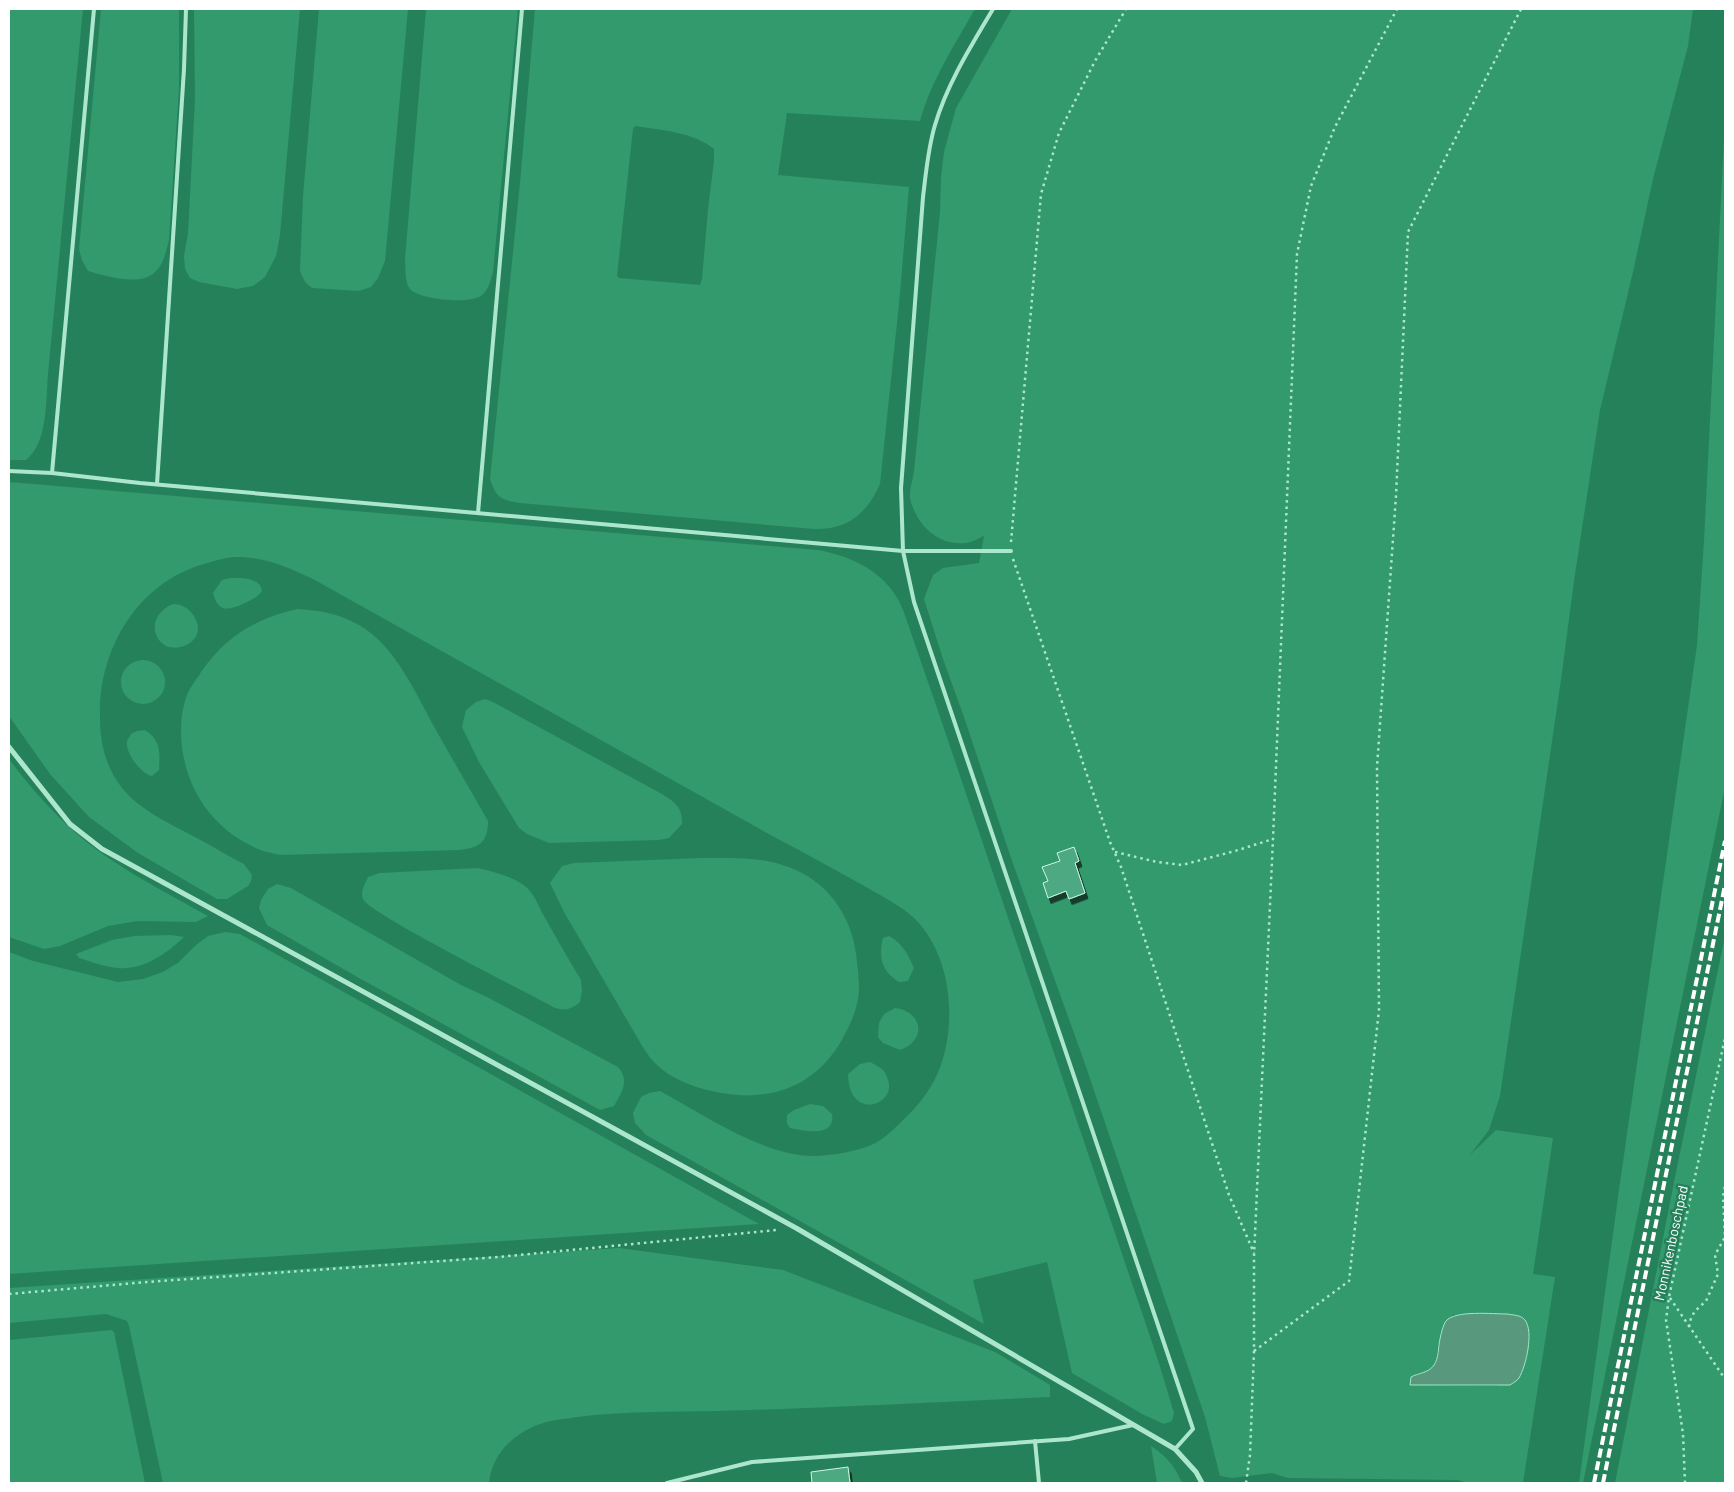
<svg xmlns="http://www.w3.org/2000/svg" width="1734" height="1492" font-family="Barlow,sans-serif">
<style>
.green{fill:#329a6c;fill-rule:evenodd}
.water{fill:#58997e;stroke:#a0e7c7}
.building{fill:#4da981;stroke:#cff5e4;filter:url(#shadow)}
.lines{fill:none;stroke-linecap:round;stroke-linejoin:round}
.path{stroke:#ace7cd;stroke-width:2.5;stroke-dasharray:2.5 4;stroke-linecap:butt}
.service{stroke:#ace7cd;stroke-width:4}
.minor{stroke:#ace7cd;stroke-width:5}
.rail{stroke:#fff;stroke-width:4;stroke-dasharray:9 4;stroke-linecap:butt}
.labels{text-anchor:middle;stroke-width:5;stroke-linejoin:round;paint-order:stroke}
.street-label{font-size:14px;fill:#fff;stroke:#25815a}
</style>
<defs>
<filter id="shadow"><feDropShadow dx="3" dy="5.5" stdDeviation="0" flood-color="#0009"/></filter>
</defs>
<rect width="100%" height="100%" fill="#25815a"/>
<g class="green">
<path d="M9,9H83L48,374C46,399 48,443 26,460H9Z"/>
<path d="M101,9H179V89L169,240C166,251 164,264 155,272C140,287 106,276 88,271L82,260L79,249Z"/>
<polygon points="194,9 300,9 280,235 276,256 265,277 253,286 237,289 199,282 190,278 185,269 184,256 188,234 195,99"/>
<polygon points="319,9 408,9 385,261 378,278 371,287 359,291 312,288 305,282 300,271 303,196"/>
<path d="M426,9H518L493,272C491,280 488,291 481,296C469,304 420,300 410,289C404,281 406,268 405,259Z"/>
<path d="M535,9H975C955,44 931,81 920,121L787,113L778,175L909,187L899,304L880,484C867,514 847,530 814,529L520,503C500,499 497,499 490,479L520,183ZM635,126C661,130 693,132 714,149V161L708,209L702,279L700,285L619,278L617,276L633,129Z"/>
<path d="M1012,9H1693L1688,46L1653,179L1633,272L1600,410L1574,581L1561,680L1500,1096L1489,1130L1470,1155L1496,1130L1553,1138L1533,1274L1555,1277L1523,1483H1467L1458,1480L1288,1478L1272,1473L1232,1478L1220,1476L1205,1417L1084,1061L1011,858L964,717L943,659L924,599L933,575L943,568L979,563L984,536C979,538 973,542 966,543C938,546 916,525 910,498C909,490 913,479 914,471L940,212L941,178L944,152L956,108ZM1507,1314L1498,1386L1410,1385L1418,1373C1443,1372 1434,1350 1441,1336C1444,1329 1449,1322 1453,1315Z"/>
<polygon points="1725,118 1725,787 1583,1483 1579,1483 1619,1190 1697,645 1704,541"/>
<path d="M9,482L818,550C851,556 884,571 900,603C905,614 909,627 913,639C921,661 928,683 936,705L1158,1360L1174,1413L1172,1421L1164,1424L1144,1415L1072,1373L1047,1262L973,1280L984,1324L646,1135L635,1123L633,1113L641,1097L649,1093L660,1091C705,1115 764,1157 816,1156C833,1155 855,1152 871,1145C882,1141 893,1130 901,1122C914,1110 926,1096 934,1081C959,1033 954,957 914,918C902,907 887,899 873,891C841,873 809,855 776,838L313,579C288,567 263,556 234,557C224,558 214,561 204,564C137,583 98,650 100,718C100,743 106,768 122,788C140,810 167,822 191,835C209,844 226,855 244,864L252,875L251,881L248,886L227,899H217L138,853L89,817L50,774L9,716Z"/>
<path d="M230,578C241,578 260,577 262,591C257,598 251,600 243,604C227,611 218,612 213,593L222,580Z"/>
<path d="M174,604C184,605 190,609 195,618C210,644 165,661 156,634C151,621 162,607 174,604Z"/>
<path d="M297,609C319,610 340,614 359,625C396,646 417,696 437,732C454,762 471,791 488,821C488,843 479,848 459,850L280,855C273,853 265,852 258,849C215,830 188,794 182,747C180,730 181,711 187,695C190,687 197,679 201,672C226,636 255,619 297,609Z"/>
<circle cx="143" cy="682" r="22"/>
<path d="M485,699L493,702L662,794C676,803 682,807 682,824L669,838L659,840L549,843L527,834L519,828L479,762L462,727L466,710L476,702Z"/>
<path d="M145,730C161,740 160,753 159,770L152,776C141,774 125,753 127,741C128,739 130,736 131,734L137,731Z"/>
<path d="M9,759C26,782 46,805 67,825C107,863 160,889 208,916L196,922L138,921L108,926L60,946L44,949L9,937Z"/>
<path d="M702,858C738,858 769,856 802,873C836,891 854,925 857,962C858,971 859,980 859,988C859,1003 853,1019 846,1032C822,1082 776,1103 722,1093C698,1089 671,1080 654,1062C649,1057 645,1050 641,1044L564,912L550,883L562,866L574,863Z"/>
<path d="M478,868C495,872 511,876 525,886C535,894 538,906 544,916C556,937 568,959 581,980L582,990L580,1002C572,1009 566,1011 555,1008C530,994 368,913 363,899C360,891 365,884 368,877L380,873Z"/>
<path d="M277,884L291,888L461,985L487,997L618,1067C630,1081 622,1092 614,1106L600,1110L359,978L267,925L259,908L261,900L268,889Z"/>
<polygon points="225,932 240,934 759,1224 9,1274 9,952 33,961 118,982 143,979 163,972 179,962 196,945 208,936"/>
<path d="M171,935L184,937C166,954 144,970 118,968C105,967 92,962 79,958L76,954L112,940L134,936Z"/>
<path d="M889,936C902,943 908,954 914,968L908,981L899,982C882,972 878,957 883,938Z"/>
<polygon points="1725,936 1725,1483 1615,1483 1675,1177"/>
<path d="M895,1008C922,1011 928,1040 900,1050L883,1043L878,1037L879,1023L884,1014Z"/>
<path d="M870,1062C874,1064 880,1067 883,1070C886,1073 887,1077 888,1080C897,1105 849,1122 848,1074L860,1064Z"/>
<path d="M810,1104L823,1106L832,1114C836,1138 804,1131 790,1128L787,1123V1115L794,1110Z"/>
<path d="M619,1248L783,1270L995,1352L1050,1385V1397C939,1402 828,1408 717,1411C671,1412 624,1411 577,1417C565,1419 551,1420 540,1424C513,1434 492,1454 489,1483H163L129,1326L127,1321L106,1314L9,1323V1288Z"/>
<polygon points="111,1330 114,1332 145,1483 9,1483 9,1340"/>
<path d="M1151,1446C1167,1457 1174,1465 1182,1483H1157Z"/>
</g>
<path class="water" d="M1507,1314C1513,1315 1521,1315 1525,1320C1534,1332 1526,1366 1519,1378C1517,1381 1513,1383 1510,1385H1410L1411,1377C1418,1373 1429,1373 1434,1365C1439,1358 1438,1347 1440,1339C1441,1334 1443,1325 1446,1321C1455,1310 1493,1314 1507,1314Z"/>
<g class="building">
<polygon points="1074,847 1079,861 1075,863 1085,893 1069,899 1066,891 1048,898 1043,883 1048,881 1042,867 1060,861 1057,853"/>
<polygon points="848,1467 850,1483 812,1483 811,1472"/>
</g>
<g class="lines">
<g class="path">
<polyline points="1011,542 1041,194 1059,133 1095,61 1126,9"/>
<polyline points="1013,559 1110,842 1121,867 1229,1195 1254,1253"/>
<polyline points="1115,852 1157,862 1182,865 1235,851 1273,839"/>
<polyline points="9,1294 147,1282 498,1257 777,1230"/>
<polyline points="1670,1298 1725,1379"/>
<polyline points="1689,1327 1691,1318 1695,1311 1706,1301 1718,1274 1715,1255 1725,1237 1723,1196 1725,1186"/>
<polyline points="1254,1351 1349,1281 1379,1010 1377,767 1396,496 1408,232 1521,9"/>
<polyline points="1246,1483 1250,1455 1254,1351 1254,1256 1273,839 1297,254 1311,186 1335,127 1397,9"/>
<polyline points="1685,1483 1683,1434 1666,1320 1669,1297 1725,1038"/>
</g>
<g class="service">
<path d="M993,9C971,46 947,84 935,125C928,148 926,173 923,197L901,488L903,551L914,602L1193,1429L1175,1449"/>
<polyline points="9,471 52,473 140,483 903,551 1011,551"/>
<polyline points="52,473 94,9"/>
<polyline points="157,484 184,69 186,9"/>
<polyline points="478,513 522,9"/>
<polyline points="1035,1441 1039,1483"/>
<polyline points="667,1483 752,1462 1069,1439 1133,1425"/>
</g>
<polyline class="minor" points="9,747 70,824 102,849 796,1228 1175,1449 1196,1472 1202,1483"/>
<g class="rail">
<polyline points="1594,1483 1725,841"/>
<polyline points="1603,1483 1725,885"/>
</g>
</g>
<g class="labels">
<g class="street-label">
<text transform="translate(1671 1243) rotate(-78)" y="5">Monnikenboschpad</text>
</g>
</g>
<rect width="1734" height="1492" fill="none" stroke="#ffffff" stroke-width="20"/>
</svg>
